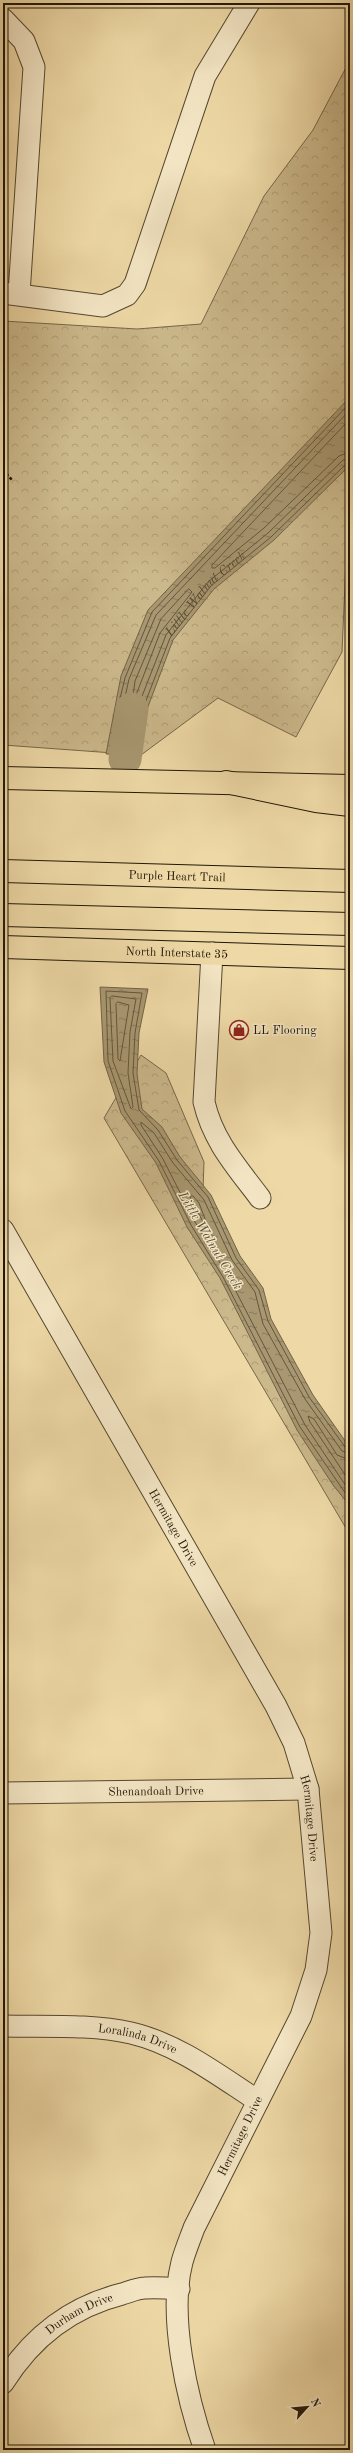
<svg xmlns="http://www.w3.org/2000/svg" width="353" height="2453" font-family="'Old Standard TT',serif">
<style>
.forest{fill:url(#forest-crowns);stroke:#766749}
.water{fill:url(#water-ripples);stroke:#726346}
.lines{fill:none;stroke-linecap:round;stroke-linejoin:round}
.shore{stroke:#64563c;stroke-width:1}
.river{stroke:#a89770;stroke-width:33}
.minor-casing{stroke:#54472f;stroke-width:23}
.major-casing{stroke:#211607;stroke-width:24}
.highway-casing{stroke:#211607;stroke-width:24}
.path{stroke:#211607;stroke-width:2.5;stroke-dasharray:3 2;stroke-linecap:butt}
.minor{stroke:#f4e6c5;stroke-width:21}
.major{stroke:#eed9a6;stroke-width:22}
.highway{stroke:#eed9a6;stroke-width:22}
.labels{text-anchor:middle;stroke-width:3;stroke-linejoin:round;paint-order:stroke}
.street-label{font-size:12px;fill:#211607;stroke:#f4e6c5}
.poi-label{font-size:12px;fill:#211607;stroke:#f4e6c5;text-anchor:start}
.water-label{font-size:13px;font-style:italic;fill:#574a31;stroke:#f4e6c5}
</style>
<defs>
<pattern id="forest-crowns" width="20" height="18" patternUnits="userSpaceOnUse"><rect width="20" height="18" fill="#cbb88b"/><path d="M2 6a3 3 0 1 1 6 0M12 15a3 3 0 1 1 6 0" fill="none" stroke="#ae9d76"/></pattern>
<pattern id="water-ripples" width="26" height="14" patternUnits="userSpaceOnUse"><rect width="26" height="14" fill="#a89770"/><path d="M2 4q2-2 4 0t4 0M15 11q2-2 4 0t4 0" fill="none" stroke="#887a5a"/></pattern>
</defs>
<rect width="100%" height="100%" fill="#eed9a6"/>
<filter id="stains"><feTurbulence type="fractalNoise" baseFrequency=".005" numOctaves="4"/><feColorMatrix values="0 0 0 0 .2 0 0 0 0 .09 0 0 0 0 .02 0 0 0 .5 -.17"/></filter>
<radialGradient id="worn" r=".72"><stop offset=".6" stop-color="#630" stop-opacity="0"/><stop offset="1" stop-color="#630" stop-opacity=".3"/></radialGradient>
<g class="forest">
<polygon points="350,60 350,556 346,561 342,652 296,737 218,698 141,755 3,745 3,321 137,329 201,324 264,196 313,130"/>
<polygon points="141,1055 166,1073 204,1162 203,1190 283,1352 350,1461 350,1535 104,1118"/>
</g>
<g class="water">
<polygon points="350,397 350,465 274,540 214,589 173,640 146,712 141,755 106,754 121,676 148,610"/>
<polygon points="100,987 148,989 139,1033 137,1074 142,1109 162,1127 180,1157 211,1195 240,1256 263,1288 271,1319 313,1395 350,1448 350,1506 333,1485 297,1430 220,1278 187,1227 156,1163 121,1113 104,1062"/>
</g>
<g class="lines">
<g class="shore">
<polyline points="350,403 152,612 125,678 115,719 111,750 137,750 142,711 170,638 211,586 271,537 345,465 350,463"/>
<path id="s1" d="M350,410L156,615L129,679L120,720L117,745H133L137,709L166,635L208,582L268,533L343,460L350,458"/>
<polyline points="350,419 212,565 212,568 215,568 264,528 339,456 350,452"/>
<polygon points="189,589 192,592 160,633 136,695 133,696 135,681 161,619"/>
<polygon points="112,996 136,999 130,1032 128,1073 133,1107 131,1109 113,1061 110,998"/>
<polygon points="118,1002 129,1005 120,1061 118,1059 116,1004"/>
<polygon points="190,1196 193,1196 199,1203 210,1232 208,1231"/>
<polyline points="350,1449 345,1447 309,1397 268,1321 259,1290 236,1258 208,1197 177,1160 158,1130 139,1110 133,1073 135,1033 142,993 106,991 108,1061 125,1111 159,1161 191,1225 223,1277 300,1427 350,1500"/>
<polyline points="350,1454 342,1451 305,1399 263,1324 255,1292 232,1260 204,1200 173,1163 154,1133 141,1122 141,1125 163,1159 195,1222 227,1274 305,1425 350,1492"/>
<polyline points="350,1460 337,1455 314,1419 308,1416 310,1422 350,1482"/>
</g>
<polyline class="river" points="125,759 132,709"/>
<defs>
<g id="minor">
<polyline points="3,19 24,41 34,67 19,294"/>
<polyline points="3,293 103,306 127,295 135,284 205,76 249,3"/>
<path d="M212,953L204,1102C213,1141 236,1166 260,1198"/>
<path id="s2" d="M3,1230L276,1706L294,1743L308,1789L321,1933L316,1970L301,2016L194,2228C190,2239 185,2251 182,2262C168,2316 187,2399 205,2450"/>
<path id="s3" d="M3,1793L308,1789"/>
<path id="s4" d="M3,2026C45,2027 90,2024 131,2033C178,2044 218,2075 258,2101"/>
<path id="s5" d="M3,2383C31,2338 70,2307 122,2294C129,2292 138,2288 145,2288C156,2287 168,2288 179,2289"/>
</g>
<g id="major">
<polyline points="3,778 350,786"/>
<path id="s6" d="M3,947L350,958"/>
</g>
<g id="highway">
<polyline points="226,782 316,801 350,805"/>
<path id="s7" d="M3,871L350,881"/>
<polyline points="3,915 350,924"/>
</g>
</defs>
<use href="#minor" class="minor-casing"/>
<use href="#major" class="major-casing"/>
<use href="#highway" class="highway-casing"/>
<g class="path">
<polyline points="3,423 6,423"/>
<polyline points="3,470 12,480"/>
</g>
<use href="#minor" class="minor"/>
<use href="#major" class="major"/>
<use href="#highway" class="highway"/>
</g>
<defs>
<symbol id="shop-ring" viewBox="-11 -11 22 22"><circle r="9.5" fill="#f4e6c5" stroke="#8f2418" stroke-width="1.5"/><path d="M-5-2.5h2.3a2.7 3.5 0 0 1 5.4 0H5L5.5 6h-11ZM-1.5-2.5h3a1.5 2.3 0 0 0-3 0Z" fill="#8f2418"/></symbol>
</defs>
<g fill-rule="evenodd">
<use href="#shop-ring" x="228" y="1019" width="22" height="22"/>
</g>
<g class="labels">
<g class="street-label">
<text dy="4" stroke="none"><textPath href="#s7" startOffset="174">Purple Heart Trail</textPath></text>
<text dy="4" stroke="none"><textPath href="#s6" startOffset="174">North Interstate 35</textPath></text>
<text dy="4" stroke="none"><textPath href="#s2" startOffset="343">Hermitage Drive</textPath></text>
<text dy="4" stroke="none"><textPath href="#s3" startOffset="153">Shenandoah Drive</textPath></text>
<text dy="4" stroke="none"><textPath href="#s2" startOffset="667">Hermitage Drive</textPath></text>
<text dy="4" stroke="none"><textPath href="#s4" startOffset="136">Loralinda Drive</textPath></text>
<text transform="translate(240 2136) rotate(-64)" y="4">Hermitage Drive</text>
<text dy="4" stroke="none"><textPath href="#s5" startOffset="105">Durham Drive</textPath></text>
</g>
<g class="poi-label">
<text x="253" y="1034">LL Flooring</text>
</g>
<g class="water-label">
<text dy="5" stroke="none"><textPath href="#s1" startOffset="608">Little Walnut Creek</textPath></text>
<text transform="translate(211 1240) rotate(59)" y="5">Little Walnut Creek</text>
</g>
</g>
<rect width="353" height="2453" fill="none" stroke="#eed9a6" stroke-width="16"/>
<rect x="4" y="4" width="345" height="2445" fill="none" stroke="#211607" stroke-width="2"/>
<rect x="8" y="8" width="337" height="2437" fill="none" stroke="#211607"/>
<g transform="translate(307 2407) rotate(63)" stroke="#f4e6c5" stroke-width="3" paint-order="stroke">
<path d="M0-3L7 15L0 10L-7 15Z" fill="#211607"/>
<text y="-6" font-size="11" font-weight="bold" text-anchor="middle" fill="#211607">N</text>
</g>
<rect width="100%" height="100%" filter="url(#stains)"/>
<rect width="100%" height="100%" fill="url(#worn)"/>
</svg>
